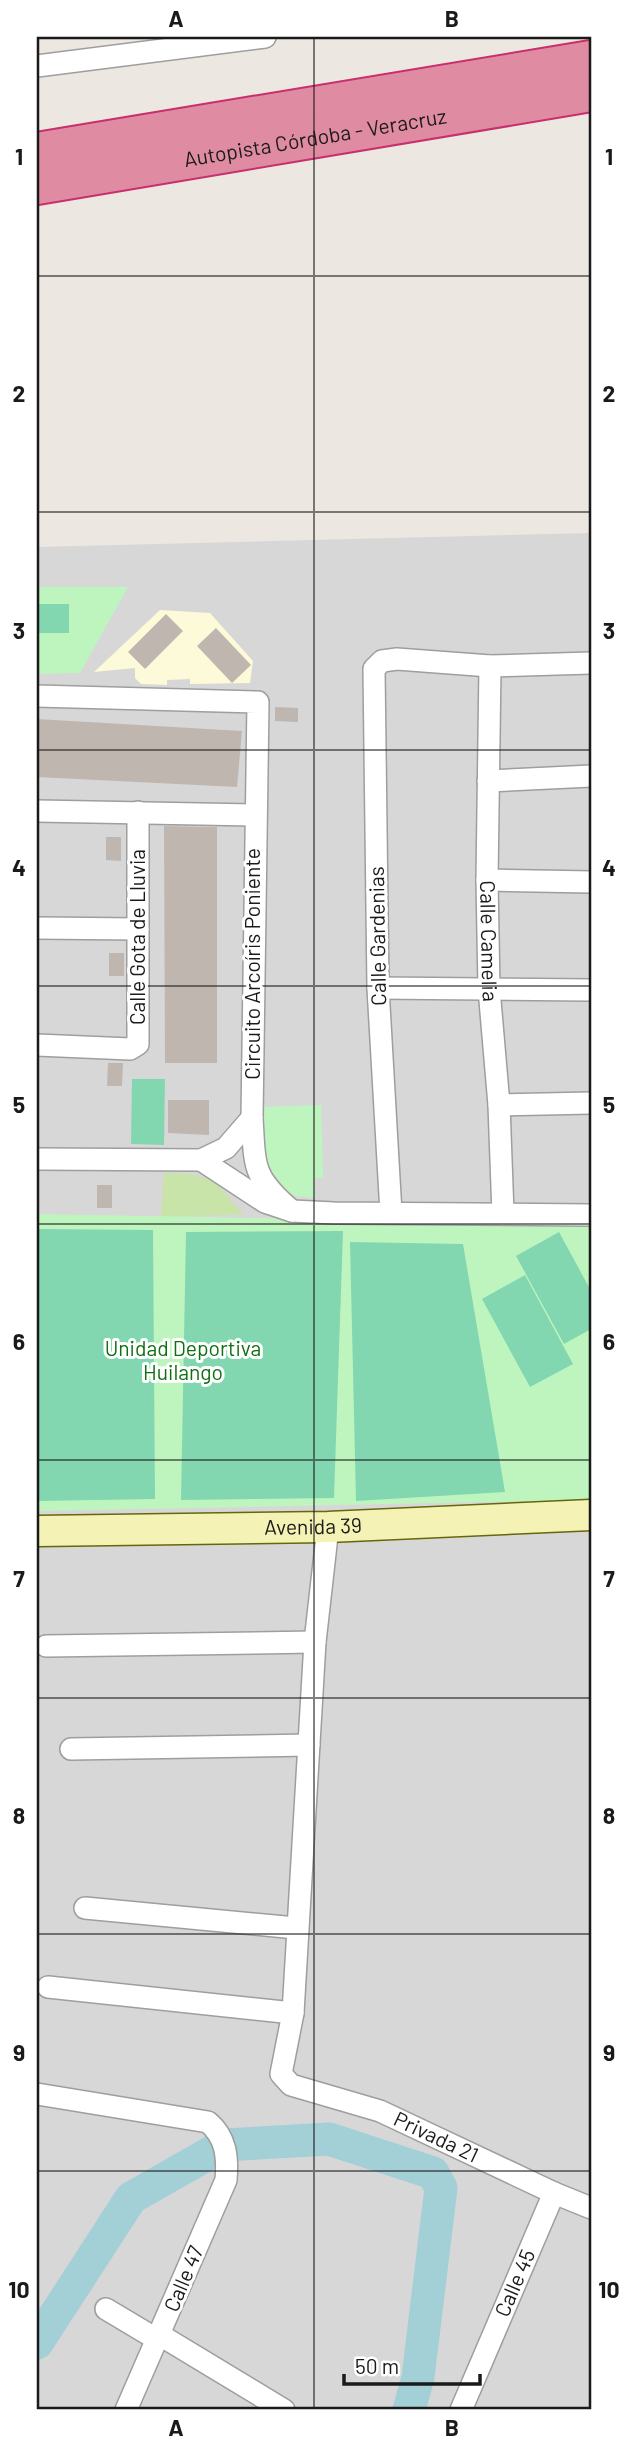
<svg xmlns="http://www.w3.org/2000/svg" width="628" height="2447" font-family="Barlow,sans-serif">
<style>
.residential{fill:#d8d7d7}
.education{fill:#fcfad8}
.grass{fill:#c9e4a8}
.park{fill:#bef5bf}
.pitch{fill:#82d7b0}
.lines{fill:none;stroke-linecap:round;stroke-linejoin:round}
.river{stroke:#a3cfd7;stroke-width:33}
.building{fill:#c0b6b0}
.street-casing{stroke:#9e9e9e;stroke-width:24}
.secondary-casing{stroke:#64680b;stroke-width:33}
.highway-casing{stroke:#c92e6d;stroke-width:42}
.street{stroke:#fff;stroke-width:21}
.secondary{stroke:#f4f3b5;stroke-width:30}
.highway{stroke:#df8ba1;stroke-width:38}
.grid{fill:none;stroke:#1a1a1a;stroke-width:2;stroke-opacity:0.55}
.labels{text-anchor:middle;stroke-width:6;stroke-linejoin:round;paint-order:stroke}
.street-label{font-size:21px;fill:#1a1a1a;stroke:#fff}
.park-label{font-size:21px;fill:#116f13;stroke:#fff}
.neatline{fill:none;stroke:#1a1a1a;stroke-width:2.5}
.grid-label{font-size:23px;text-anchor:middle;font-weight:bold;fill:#1a1a1a}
</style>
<rect width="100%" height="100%" fill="#ece7e0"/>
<polygon class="residential" points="591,533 591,2410 37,2410 37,547"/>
<polygon class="education" points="160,610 210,613 253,661 250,683 190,684 190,679 167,680 167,685 141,684 135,678 135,668 94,672"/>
<path class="grass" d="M164,1173C185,1173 207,1174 223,1190C231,1200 235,1208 246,1214L161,1217Z"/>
<g class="park">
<polygon points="37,587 128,587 80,673 37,674"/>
<polygon points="321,1105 323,1178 315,1178 315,1198 295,1196 281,1188 264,1160 262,1107"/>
<polygon points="37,1214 591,1224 591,1500 37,1511"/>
</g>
<g class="pitch">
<rect x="37" y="604" width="32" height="29"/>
<polygon points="132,1079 165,1079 164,1145 131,1144"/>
<polygon points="37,1229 153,1230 155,1499 37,1501"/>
<polygon points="343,1231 334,1498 181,1500 186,1232"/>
<polygon points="559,1232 591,1291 591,1329 564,1344 516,1256"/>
<polygon points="350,1242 463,1244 505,1492 356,1501"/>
<polygon points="525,1275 573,1364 530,1387 482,1299"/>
</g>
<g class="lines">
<polyline class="river" points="37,2343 131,2198 224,2145 329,2139 433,2173 441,2188 418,2377 409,2410"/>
</g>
<g class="building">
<polygon points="166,614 183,631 145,669 128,652"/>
<polygon points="216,628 251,665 232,683 197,646"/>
<polygon points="275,707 298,708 298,722 275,721"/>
<polygon points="37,719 242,731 237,787 37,777"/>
<polygon points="164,826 217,827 217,1063 165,1063"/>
<polygon points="106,837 121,837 121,861 106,860"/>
<rect x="109" y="953" width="15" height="23"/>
<polygon points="108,1063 123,1063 122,1086 107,1086"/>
<polygon points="168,1100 209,1100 209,1135 168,1133"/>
<rect x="97" y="1185" width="15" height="23"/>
</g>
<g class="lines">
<defs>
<g id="street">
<polyline points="37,66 265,37"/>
<path id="s1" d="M490,666L487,880L489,989L499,1105L503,1214"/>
<path d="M37,696L258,702L252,1118C255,1167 252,1177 292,1211"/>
<polyline points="488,781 591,776"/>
<polyline points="37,811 254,815"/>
<polyline points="487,880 591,882"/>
<polyline points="37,928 138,929"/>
<polyline points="378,988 591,990"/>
<polyline points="37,1045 130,1049 138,1044 138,812"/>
<polyline points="499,1105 591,1103"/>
<polyline points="37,1159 201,1160 265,1202 292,1211 334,1213 591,1215"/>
<polyline points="201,1160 226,1148 252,1118"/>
<polyline points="391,1213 378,988 374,669 382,661 397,659 490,666 591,663"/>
<path id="s2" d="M328,1527L315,1642L293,2013L281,2074L291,2085L380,2111L554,2193L591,2208"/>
<polyline points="46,1646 315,1642"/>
<polyline points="71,1749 309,1745"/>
<polyline points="85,1908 296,1928"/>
<polyline points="48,1987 293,2013"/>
<path d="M37,2094L208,2122C226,2137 228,2157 226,2180L126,2410"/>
<polyline points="106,2309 158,2340"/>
<polyline points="160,2335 284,2410"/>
<path id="s3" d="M461,2410L554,2193"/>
</g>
<g id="secondary">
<path id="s4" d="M37,1531L328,1527L591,1515"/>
</g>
<g id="highway">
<polyline points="37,152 591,60"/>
<path id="s5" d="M37,185L591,92"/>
</g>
</defs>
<use href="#street" class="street-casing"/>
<use href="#secondary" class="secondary-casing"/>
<use href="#highway" class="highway-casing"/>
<use href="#street" class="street"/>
<use href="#secondary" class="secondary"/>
<use href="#highway" class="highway"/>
</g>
<path class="grid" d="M314,37V2410M37,276H591M37,512H591M37,750H591M37,986H591M37,1224H591M37,1460H591M37,1698H591M37,1934H591M37,2171H591"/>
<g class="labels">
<g class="street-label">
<text dy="7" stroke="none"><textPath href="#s5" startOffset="282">Autopista Córdoba - Veracruz</textPath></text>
<text transform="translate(378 936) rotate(-91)" y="7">Calle Gardenias</text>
<text transform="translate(138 937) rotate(-90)" y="7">Calle Gota de Lluvia</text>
<text dy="7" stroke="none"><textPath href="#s1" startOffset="275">Calle Camelia</textPath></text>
<text transform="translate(253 964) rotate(-90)" y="7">Circuito Arcoíris Poniente</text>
<text dy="7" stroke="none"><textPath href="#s4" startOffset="276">Avenida 39</textPath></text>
<text dy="7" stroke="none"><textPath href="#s2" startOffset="719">Privada 21</textPath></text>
<text transform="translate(184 2279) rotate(-67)" y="7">Calle 47</text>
<text dy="7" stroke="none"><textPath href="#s3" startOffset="138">Calle 45</textPath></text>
</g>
<g class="park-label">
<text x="183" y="1356">Unidad Deportiva<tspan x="183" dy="24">Huilango</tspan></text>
</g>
</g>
<rect width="628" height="2447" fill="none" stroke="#ffffff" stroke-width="77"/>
<path d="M344 2374v10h136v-10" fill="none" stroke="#1a1a1a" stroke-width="3.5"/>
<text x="355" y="2374" font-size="21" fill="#1a1a1a" stroke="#ffffff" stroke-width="5" paint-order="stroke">50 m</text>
<rect x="38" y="38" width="552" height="2370" class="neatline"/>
<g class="grid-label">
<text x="176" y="27">A</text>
<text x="452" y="27">B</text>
<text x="19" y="165">1</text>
<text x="609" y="165">1</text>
<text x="19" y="402">2</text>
<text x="609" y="402">2</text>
<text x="19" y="639">3</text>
<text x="609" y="639">3</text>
<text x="19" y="876">4</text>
<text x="609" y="876">4</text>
<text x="19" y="1113">5</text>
<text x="609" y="1113">5</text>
<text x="19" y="1350">6</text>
<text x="609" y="1350">6</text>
<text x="19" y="1587">7</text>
<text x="609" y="1587">7</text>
<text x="19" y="1824">8</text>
<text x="609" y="1824">8</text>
<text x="19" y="2061">9</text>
<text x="609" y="2061">9</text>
<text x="19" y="2298">10</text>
<text x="609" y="2298">10</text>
<text x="176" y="2436">A</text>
<text x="452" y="2436">B</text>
</g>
</svg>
